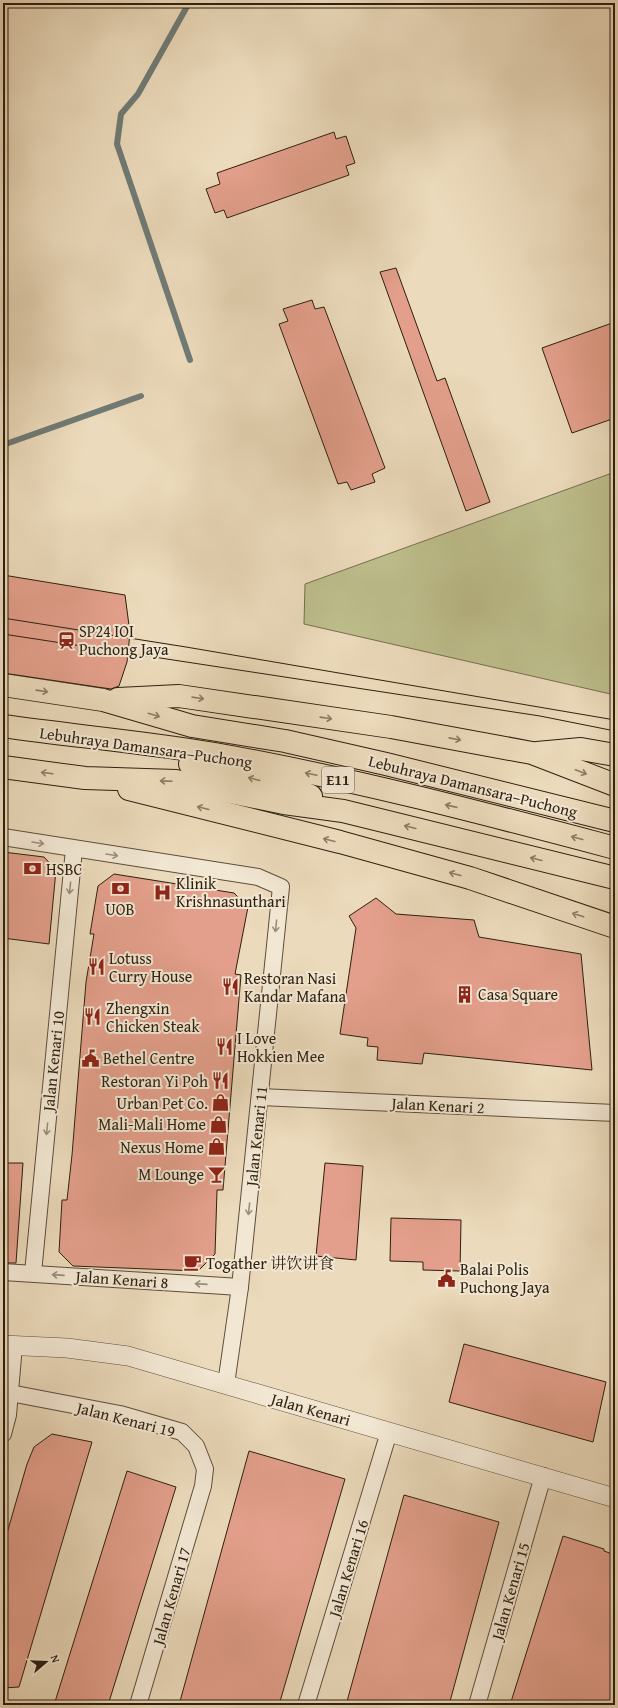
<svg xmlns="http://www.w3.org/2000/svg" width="618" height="1708" font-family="'Gentium Book Plus','Noto Serif SC',serif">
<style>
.green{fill:#bdbe8c;stroke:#766e4e}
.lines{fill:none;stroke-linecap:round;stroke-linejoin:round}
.stream{stroke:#707b76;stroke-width:6}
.building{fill:#e39f8b;stroke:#2e1f0f}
.minor-casing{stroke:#5d4e3a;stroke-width:18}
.tertiary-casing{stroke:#5d4e3a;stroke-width:20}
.motorway-casing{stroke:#2e1f0f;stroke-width:24}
.minor{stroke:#f2e7d3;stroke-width:16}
.tertiary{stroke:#f2e7d3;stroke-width:19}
.motorway{stroke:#ebdabb;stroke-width:22}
.tram{stroke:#2e1f0f;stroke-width:1}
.oneway{stroke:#8c7c65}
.oneway2{stroke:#9a8d7b}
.labels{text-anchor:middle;stroke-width:4;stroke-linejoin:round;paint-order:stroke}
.shield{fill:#f2e7d3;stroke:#695b4a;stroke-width:1}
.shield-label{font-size:15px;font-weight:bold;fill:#2e1f0f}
.poi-label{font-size:16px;fill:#2e1f0f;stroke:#f2e7d3;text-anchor:start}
.street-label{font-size:16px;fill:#2e1f0f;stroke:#f2e7d3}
</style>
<rect width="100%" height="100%" fill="#ebdabb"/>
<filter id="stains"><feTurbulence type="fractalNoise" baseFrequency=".005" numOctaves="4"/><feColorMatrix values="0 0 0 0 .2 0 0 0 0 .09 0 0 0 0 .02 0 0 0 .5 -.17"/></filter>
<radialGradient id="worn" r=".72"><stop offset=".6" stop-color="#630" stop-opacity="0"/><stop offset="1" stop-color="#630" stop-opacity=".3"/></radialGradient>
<polygon class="green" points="615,472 615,695 304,624 305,584"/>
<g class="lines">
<g class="stream">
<polyline points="189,3 138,94 121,114 117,144 190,360"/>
<polyline points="3,445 141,396"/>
</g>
</g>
<g class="building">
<polygon points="334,132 336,139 346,136 355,163 346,166 349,175 227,218 224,210 215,213 206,189 220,184 217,173"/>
<polygon points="396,268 437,381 445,378 490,502 466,511 380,272"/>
<polygon points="312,300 315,309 324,307 385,468 372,474 375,482 351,490 347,482 338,484 279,324 288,321 283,309"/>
<polygon points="615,322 615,418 572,433 542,348"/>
<polygon points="3,575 125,595 130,633 127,662 119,686 111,689 3,673"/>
<polygon points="3,852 44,857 56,870 49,944 3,938"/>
<polygon points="114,874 234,893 248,907 235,974 241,975 223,1190 217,1190 215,1254 198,1271 73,1266 59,1252 62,1200 67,1200 72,1155 86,982 94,934 90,934 98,886"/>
<polygon points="376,898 396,914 474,920 479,937 581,954 592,1070 424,1053 422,1064 377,1060 378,1047 367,1046 368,1038 340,1034 356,928 349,916"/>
<polygon points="3,1163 23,1163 16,1263 3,1263"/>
<polygon points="325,1163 363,1166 356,1260 316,1256"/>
<polygon points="391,1218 461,1220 460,1271 423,1270 423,1262 390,1261"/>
<polygon points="464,1344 606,1382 593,1442 449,1402"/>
<polygon points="52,1434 92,1442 19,1687 3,1688 3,1547 27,1464 34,1447"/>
<polygon points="249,1451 345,1479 279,1705 179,1705"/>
<polygon points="127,1471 176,1487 108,1705 54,1705"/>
<polygon points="404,1495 499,1522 449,1705 346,1705"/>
<polygon points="563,1536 604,1549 604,1551 615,1555 615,1705 510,1705"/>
</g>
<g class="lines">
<defs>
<g id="minor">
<polyline points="3,837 258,877 281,887 240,1287 226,1384"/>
<polyline points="260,1097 615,1113"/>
<polyline points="3,1272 240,1287"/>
<polyline points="33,1273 74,849"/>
<polyline points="10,1393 120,1414 182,1432 196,1446 205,1469 203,1486 138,1705"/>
<polyline points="3,1434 8,1415 14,1345"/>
<polyline points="306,1705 389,1432"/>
<polyline points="477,1705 543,1476"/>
</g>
<polyline id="tertiary" points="3,1345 67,1348 128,1356 615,1498"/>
<g id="motorway">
<polyline points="3,685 103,700 192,726 285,741 386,764 615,821"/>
<polyline points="118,699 179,696 391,727 532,753 615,785"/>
<path d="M3,726C73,736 145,742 215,754C350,778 483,813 615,848"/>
<polyline points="537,753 581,749 615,755"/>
<path d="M190,764C228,773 276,780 311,796"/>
<polyline points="3,767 85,778 176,781 284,803 343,811 615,878"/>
<polyline points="129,789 340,842 470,878 615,927"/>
</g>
</defs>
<use href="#minor" class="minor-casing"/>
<use href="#tertiary" class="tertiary-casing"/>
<use href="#motorway" class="motorway-casing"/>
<use href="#minor" class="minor"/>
<use href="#tertiary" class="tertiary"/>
<use href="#motorway" class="motorway"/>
<g class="tram">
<polyline points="3,618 186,647 615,720"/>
<polyline points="3,634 540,716 615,731"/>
</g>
</g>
<defs><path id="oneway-shaft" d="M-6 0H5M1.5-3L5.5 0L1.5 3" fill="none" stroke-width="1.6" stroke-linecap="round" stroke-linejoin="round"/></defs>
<g class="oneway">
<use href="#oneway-shaft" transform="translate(42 691) rotate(8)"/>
<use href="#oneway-shaft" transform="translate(198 698) rotate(8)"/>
<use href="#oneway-shaft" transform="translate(154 715) rotate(17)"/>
<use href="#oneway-shaft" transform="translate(326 718) rotate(8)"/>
<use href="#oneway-shaft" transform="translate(455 739) rotate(11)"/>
<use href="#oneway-shaft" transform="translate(581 772) rotate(21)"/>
<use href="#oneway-shaft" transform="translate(47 773) rotate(-173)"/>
<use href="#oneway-shaft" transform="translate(311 774) rotate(-168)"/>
<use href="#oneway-shaft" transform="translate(254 779) rotate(-166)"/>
<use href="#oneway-shaft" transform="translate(166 781) rotate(-178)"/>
<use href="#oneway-shaft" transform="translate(451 806) rotate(-167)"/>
<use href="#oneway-shaft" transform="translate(203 808) rotate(-166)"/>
<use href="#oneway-shaft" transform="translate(410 827) rotate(-166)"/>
<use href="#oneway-shaft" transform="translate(577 838) rotate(-165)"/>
<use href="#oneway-shaft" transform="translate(329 840) rotate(-166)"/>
<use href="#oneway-shaft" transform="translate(536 859) rotate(-166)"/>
<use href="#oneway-shaft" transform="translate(455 874) rotate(-165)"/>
<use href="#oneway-shaft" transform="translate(578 915) rotate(-162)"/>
</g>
<g class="oneway2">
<use href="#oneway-shaft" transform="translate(38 843) rotate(9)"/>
<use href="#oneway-shaft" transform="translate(112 855) rotate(9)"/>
<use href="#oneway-shaft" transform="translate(70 888) rotate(96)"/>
<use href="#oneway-shaft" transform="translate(276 926) rotate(96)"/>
<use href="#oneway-shaft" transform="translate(47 1129) rotate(96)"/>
<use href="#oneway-shaft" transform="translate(249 1209) rotate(96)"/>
<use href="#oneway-shaft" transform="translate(58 1275) rotate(-176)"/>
<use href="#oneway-shaft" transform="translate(201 1284) rotate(-176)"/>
</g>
<defs>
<symbol id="station-bare" viewBox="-9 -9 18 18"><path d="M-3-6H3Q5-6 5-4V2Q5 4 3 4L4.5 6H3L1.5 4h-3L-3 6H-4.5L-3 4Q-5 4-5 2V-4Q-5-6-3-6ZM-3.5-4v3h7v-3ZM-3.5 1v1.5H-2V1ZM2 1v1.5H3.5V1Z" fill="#8f2418" stroke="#f2e7d3" stroke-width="2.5" paint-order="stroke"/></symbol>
<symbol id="bank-bare" viewBox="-9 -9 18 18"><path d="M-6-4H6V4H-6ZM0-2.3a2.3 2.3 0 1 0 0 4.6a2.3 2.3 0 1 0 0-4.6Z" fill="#8f2418" stroke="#f2e7d3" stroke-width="2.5" paint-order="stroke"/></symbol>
<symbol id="hospital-bare" viewBox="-9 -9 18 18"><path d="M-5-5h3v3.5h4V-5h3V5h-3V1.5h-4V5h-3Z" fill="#8f2418" stroke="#f2e7d3" stroke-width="2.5" paint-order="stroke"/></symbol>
<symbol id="restaurant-bare" viewBox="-9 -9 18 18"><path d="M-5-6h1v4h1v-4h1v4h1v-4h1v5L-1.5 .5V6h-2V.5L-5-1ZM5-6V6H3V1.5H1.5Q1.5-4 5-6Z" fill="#8f2418" stroke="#f2e7d3" stroke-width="2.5" paint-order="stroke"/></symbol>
<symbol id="building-bare" viewBox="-9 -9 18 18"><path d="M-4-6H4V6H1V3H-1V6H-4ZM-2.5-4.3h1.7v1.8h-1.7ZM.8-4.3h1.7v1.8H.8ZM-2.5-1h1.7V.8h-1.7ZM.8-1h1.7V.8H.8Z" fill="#8f2418" stroke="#f2e7d3" stroke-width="2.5" paint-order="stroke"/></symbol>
<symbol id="civic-bare" viewBox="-9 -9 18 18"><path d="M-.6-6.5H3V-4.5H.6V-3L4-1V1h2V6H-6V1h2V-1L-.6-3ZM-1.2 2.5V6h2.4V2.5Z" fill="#8f2418" stroke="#f2e7d3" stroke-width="2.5" paint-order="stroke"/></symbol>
<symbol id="shop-bare" viewBox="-9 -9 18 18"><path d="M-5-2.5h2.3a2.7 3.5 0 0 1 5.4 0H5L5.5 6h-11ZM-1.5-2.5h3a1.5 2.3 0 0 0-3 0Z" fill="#8f2418" stroke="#f2e7d3" stroke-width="2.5" paint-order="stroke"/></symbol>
<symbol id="bar-bare" viewBox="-9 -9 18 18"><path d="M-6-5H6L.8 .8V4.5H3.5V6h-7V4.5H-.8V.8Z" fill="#8f2418" stroke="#f2e7d3" stroke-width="2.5" paint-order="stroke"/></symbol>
<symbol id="cafe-bare" viewBox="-9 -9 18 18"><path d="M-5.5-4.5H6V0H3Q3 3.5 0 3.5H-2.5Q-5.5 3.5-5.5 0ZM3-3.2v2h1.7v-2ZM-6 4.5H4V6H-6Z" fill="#8f2418" stroke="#f2e7d3" stroke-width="2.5" paint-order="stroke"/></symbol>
</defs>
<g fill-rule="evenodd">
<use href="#station-bare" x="54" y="628" width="25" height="25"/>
<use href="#bank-bare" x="20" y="856" width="25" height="25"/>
<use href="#bank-bare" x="108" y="876" width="25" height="25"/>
<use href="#hospital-bare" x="150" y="880" width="25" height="25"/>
<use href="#restaurant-bare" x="84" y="954" width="25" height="25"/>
<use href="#restaurant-bare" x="218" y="974" width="25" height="25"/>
<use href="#building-bare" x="452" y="982" width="25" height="25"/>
<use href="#restaurant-bare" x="80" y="1004" width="25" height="25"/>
<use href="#restaurant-bare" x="212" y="1034" width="25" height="25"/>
<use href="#civic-bare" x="78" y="1046" width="25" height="25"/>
<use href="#restaurant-bare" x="208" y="1068" width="25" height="25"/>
<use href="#shop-bare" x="208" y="1090" width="25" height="25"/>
<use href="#shop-bare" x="206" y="1112" width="25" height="25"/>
<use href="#shop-bare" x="204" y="1134" width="25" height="25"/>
<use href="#bar-bare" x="204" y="1162" width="25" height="25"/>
<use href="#cafe-bare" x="180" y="1250" width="25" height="25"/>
<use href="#civic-bare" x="434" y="1266" width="25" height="25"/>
</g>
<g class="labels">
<rect class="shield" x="322" y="767" width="32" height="26" rx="3"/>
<g class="shield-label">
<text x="338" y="785">E11</text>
</g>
<g class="poi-label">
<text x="79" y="637">SP24 IOI<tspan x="79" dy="18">Puchong Jaya</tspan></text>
<text x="46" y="875">HSBC</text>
<text x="176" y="889">Klinik<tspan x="176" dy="18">Krishnasunthari</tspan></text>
<text x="120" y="915" text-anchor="middle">UOB</text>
<text x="109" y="964">Lotuss<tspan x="109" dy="18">Curry House</tspan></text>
<text x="244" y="984">Restoran Nasi<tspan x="244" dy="18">Kandar Mafana</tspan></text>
<text x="478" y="1000">Casa Square</text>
<text x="106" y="1014">Zhengxin<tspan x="106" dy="18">Chicken Steak</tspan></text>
<text x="237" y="1044">I Love<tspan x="237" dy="18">Hokkien Mee</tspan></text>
<text x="103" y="1064">Bethel Centre</text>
<text x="208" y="1087" text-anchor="end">Restoran Yi Poh</text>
<text x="208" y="1109" text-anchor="end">Urban Pet Co.</text>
<text x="206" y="1130" text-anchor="end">Mali-Mali Home</text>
<text x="204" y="1153" text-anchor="end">Nexus Home</text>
<text x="204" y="1180" text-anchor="end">M Lounge</text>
<text x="206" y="1269">Togather 讲饮讲食</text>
<text x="460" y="1275">Balai Polis<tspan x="460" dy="18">Puchong Jaya</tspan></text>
</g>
<g class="street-label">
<text transform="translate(146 747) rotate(8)" y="6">Lebuhraya Damansara–Puchong</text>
<text transform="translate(473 786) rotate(14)" y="6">Lebuhraya Damansara–Puchong</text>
<text transform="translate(53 1061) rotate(-84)" y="6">Jalan Kenari 10</text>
<text transform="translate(438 1105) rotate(3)" y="6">Jalan Kenari 2</text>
<text transform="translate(256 1136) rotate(-84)" y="6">Jalan Kenari 11</text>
<text transform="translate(122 1279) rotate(4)" y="6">Jalan Kenari 8</text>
<text transform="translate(311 1409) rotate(16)" y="6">Jalan Kenari</text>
<text transform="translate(126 1419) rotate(14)" y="6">Jalan Kenari 19</text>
<text transform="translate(348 1568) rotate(-73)" y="6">Jalan Kenari 16</text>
<text transform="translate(510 1591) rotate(-74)" y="6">Jalan Kenari 15</text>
<text transform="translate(171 1596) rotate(-74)" y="6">Jalan Kenari 17</text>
</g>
</g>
<rect width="618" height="1708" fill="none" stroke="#ebdabb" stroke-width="16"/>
<rect x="4" y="4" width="610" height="1700" fill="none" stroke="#2e1f0f" stroke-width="2"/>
<rect x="8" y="8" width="602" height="1692" fill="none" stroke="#2e1f0f"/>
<g transform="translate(46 1662) rotate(71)" stroke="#f2e7d3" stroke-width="3" paint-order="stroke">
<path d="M0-3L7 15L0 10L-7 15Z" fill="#2e1f0f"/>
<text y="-6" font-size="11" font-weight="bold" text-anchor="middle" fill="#2e1f0f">N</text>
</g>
<rect width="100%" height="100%" filter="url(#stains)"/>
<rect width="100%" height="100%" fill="url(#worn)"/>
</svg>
